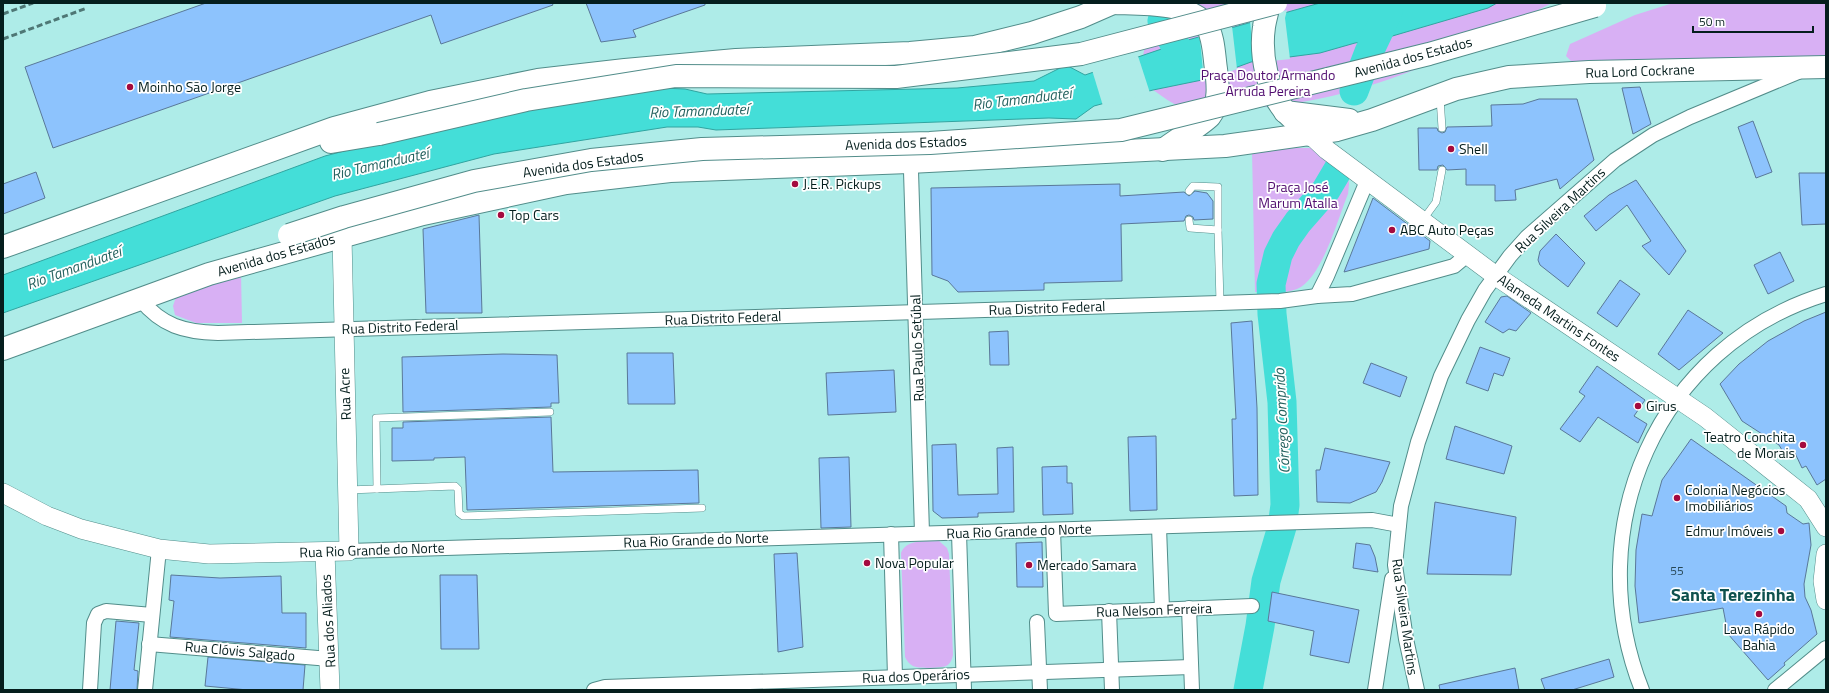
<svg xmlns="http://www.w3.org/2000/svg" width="1829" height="693" font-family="'Titillium Web',sans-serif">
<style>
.green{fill:#d8b0f4}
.water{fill:#44ded8;stroke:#31a4a0}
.pier{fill:#aeece8}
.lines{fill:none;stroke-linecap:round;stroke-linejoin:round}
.river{stroke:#44ded8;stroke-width:29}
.building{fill:#8dc3fd;stroke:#597899}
.lane-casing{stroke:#528d8a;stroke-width:8}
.street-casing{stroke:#528d8a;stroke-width:16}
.secondary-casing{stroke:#528d8a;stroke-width:20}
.highway-casing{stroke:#528d8a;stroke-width:24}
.lane{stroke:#fff;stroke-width:7}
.street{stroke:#fff;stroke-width:14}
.secondary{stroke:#fff;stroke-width:19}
.highway{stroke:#fff;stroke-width:22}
.rail{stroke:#4e7775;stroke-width:3;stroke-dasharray:6 3;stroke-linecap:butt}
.highway-bridge-casing{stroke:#528d8a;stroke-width:24;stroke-linecap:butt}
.highway-bridge{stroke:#fff;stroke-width:22}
.poi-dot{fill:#a40a3f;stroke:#fff;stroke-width:1.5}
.labels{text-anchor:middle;stroke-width:3.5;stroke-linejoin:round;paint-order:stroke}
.number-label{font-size:12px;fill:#274755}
.street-label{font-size:14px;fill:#051e1d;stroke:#fff}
.park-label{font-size:14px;fill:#500c6f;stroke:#fff}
.poi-label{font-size:14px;fill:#051e1d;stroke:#fff;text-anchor:start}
.water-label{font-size:15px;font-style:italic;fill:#266360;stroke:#fff}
.district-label{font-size:18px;font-weight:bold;fill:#0e514e;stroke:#fff}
</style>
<rect width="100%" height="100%" fill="#aeece8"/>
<g class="green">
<path d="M1174,3H1320L1188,40L1143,56C1148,31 1153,19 1174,3Z"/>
<path d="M1497,3H1552C1501,28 1444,61 1390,79C1337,97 1280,110 1224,108C1211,108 1194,110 1182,107C1172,104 1162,96 1153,90L1202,80L1251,62L1320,53L1355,43L1389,37L1488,8Z"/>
<polygon points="1673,3 1826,3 1826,60 1573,63 1566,56 1570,44 1635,15"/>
<path d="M1296,148H1315L1348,174L1349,184L1348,194C1338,218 1322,279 1297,289C1284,294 1268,292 1255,292L1252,151Z"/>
<polygon points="241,273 242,323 196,323 175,315 173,306 176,297"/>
<path d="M939,541L947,548L949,554L953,655C952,660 950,664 946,666C941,668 919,669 913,666C909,664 907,661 905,657L901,553C907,538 926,542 939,541Z"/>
</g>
<polygon class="water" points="1320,3 1497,3 1488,8 1389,37 1355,43 1320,53 1251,62 1202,80 1153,90 1094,106 1076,119 1049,118 716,130 698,127 667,127 494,154 335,196 3,313 3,275 325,156 490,113 662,88 685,89 707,94 957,88 1034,81 1066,65 1085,75 1188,40"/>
<g class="pier">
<polygon points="1287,10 1285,18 1290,59 1254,63 1250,21"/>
<polygon points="1232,26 1237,69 1204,81 1200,40 1198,36"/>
<polygon points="1138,56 1150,93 1103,106 1092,70"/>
</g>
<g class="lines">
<g class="river">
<polyline points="1162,21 1175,45 1187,61"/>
<polyline points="1354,91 1369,52 1388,12"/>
<polyline points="1248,690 1260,626 1266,581 1282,527 1285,505 1282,402 1272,314 1271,284 1278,255 1286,239 1298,222 1326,190 1339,168"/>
</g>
</g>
<g class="building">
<polygon points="206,3 552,3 553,5 441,44 431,15 53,148 25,67"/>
<polygon points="586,3 705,3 705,5 633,30 636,37 601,42"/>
<polygon points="1640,87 1651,124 1633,134 1622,88"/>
<polygon points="1539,99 1577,99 1594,160 1560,189 1557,179 1515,190 1516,200 1495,201 1495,185 1466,185 1466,169 1447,170 1443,165 1438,166 1437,170 1419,170 1418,128 1437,128 1438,131 1442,133 1445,132 1447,127 1492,126 1491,105 1523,104"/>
<polygon points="1753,121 1772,172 1756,178 1738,127"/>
<polygon points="36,172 45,198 3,214 3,184"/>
<polygon points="1799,173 1826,173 1826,224 1802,225"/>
<polygon points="1636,180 1686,251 1669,275 1642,246 1651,241 1627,205 1596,231 1584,216 1609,195"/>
<polygon points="1120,184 1120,196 1184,192 1189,196 1195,191 1207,193 1213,201 1213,219 1194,220 1193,217 1189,215 1186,216 1184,221 1121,224 1122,281 1044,283 1044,290 958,292 948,281 932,275 931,188"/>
<polygon points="1373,198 1430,241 1429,249 1344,272"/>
<polygon points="479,215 482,313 426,313 423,229"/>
<polygon points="1556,234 1585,263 1568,287 1540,265 1538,260 1540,251"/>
<polygon points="1780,252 1794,281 1768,294 1754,265"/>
<polygon points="1620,280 1640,294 1617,327 1597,313"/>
<polygon points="1507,296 1531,313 1516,331 1509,329 1503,333 1485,322 1501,297"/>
<polygon points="1688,310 1723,333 1679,370 1658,354"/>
<polygon points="1826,312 1826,479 1817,485 1806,466 1802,468 1794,451 1785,455 1779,445 1742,421 1720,384 1739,364 1768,341 1804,321"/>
<polygon points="1252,321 1257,408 1258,495 1234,496 1232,419 1236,419 1231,323"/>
<polygon points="1008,331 1009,365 990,365 989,332"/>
<polygon points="1480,347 1510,358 1503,376 1494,373 1488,391 1466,383"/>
<polygon points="627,353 673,353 675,404 628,404"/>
<polygon points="503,354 557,355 559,403 551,403 551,407 403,412 402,357"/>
<polygon points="1371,363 1407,377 1400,397 1363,383"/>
<polygon points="1597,366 1645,400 1634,416 1647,424 1638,443 1598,417 1580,442 1560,429 1585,396 1579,392"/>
<polygon points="894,370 896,412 828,415 826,373"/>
<polygon points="551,417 553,472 698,470 699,503 467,510 465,457 434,458 434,460 392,461 392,428 403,428 403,422"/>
<polygon points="1455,426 1512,446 1504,474 1446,459"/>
<polygon points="1156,436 1157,510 1130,511 1128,437"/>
<polygon points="1691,439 1786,506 1787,513 1803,524 1809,523 1811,545 1804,584 1805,597 1811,610 1817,634 1784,663 1785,665 1768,680 1728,634 1723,608 1639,623 1635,586 1636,550 1642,514 1652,516 1662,480"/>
<polygon points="956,444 958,495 998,494 997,448 1013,447 1014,512 978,513 978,517 942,518 933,511 932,445"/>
<polygon points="1325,448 1390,462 1382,482 1376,492 1350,503 1317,502 1316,470 1320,470"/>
<polygon points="849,457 851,527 821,528 819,458"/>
<polygon points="1067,466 1067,483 1072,483 1073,514 1043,515 1042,467"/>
<polygon points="1435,502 1516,517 1511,575 1427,574"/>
<polygon points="1042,542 1043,587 1017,587 1016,543"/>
<polygon points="1356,543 1370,545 1375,557 1378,572 1353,568"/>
<polygon points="797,553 803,647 778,652 774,554"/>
<polygon points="171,575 220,578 281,576 282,613 306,613 306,648 170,637 174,601 169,600"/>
<polygon points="440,575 477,575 479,649 441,649"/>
<polygon points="1272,592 1359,610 1349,663 1310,655 1314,631 1268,621"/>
<polygon points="116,621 139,623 134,670 138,671 137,690 110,690"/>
<polygon points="208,657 305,665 303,690 248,690 205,686"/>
<polygon points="1609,659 1614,677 1572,690 1545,690 1541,679"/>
<polygon points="1515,668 1519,690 1440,690 1439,685"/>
</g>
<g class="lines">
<defs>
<g id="lane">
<polyline points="1440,98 1442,128"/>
<polyline points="1189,220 1190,228 1218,230 1218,187 1193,186 1189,191"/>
<polyline points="1422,221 1436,202 1442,170"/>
<polyline points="1218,230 1220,303"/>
<polyline points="377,489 376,418 550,412"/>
<polyline points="348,490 455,486 458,489 459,513 463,516 702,508"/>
</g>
<g id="street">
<polyline points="909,162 911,171 922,533"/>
<polyline points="1317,296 1327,276 1367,181"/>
<path d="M140,299C162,326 184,332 218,333L1220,303L1280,301L1317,296L1352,294L1454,266L1466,256"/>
<polyline points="1159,527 1162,609"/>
<polyline points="1053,530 1056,614 1252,606"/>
<polyline points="959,533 964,690"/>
<polyline points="891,534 895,677"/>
<polyline points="349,551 1372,520 1399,525"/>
<polyline points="1189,608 1192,690"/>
<polyline points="1109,611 1112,690"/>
<polyline points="1037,622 1040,690"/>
<polyline points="149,644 330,659"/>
<polyline points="90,690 94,623 98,614 106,611 152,615"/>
<polyline points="145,690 159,549"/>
<polyline points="594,690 605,687 1191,667"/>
<polyline points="1375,690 1392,579"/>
<polyline points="1417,690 1406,639 1395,565 1401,506 1418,442 1441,376 1468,320 1485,290 1510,256 1527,237 1615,160 1653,135 1690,117 1798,72"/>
<path d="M1642,690C1578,528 1657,346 1826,294"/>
<polyline points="1775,690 1826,648"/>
</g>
<g id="secondary">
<polyline points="1311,135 1327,150 1496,276 1705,417 1808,499 1826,527"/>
<polyline points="3,493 47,516 81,529 159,549 209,554 349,551 342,236"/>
<polyline points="325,552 330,690"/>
<polyline points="1826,554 1823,581 1826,600"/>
</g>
<g id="highway">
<path d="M1113,3C1140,4 1187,1 1206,25C1214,36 1214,56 1216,69C1218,84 1220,103 1210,116C1203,124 1173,142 1163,150"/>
<path d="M1269,3C1268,11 1265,19 1264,27C1260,54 1267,92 1286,112C1293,120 1303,127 1311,135"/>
<polyline points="1285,112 1349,120"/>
<polyline points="331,142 379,134"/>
<polyline points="3,247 334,128 430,102 538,80 625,70 736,60 910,53 975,47 1032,33 1081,17 1113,3"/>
<polyline points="3,349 209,274 423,214 566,183 670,171 909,162 1225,146 1337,130 1372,120 1456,89 1509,77 1589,72 1826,67"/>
</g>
</defs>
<use href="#lane" class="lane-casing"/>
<use href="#street" class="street-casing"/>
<use href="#secondary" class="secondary-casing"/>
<use href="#highway" class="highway-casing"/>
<use href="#lane" class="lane"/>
<use href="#street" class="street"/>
<use href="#secondary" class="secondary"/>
<use href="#highway" class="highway"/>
<g class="rail">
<polyline points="3,14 33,3"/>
<polyline points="3,39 87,8"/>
</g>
<defs>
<g id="highway-bridge">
<polyline points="379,134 526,100 676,76 896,77 1081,54 1276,3"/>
<polyline points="289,235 344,217 474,181 591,160 702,149 930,143 1121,130 1429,54 1595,6"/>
</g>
</defs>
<use href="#highway-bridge" class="highway-bridge-casing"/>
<use href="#highway-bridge" class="highway-bridge"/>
</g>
<g class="poi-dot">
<circle cx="130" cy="87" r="4"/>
<circle cx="1451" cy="149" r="4"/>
<circle cx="795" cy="184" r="4"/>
<circle cx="501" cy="215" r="4"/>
<circle cx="1392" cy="230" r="4"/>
<circle cx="1638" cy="406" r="4"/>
<circle cx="1803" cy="445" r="4"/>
<circle cx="1677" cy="498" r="4"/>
<circle cx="1781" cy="531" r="4"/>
<circle cx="867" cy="563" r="4"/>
<circle cx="1029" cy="565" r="4"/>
<circle cx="1759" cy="614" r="4"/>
</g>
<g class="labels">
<g class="number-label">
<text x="1677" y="575">55</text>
</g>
<g class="street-label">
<text transform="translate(1413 57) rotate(-15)" y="5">Avenida dos Estados</text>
<text transform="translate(1640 71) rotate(-2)" y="5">Rua Lord Cockrane</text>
<text transform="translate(906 143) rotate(-2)" y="5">Avenida dos Estados</text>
<text transform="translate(583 164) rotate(-8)" y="5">Avenida dos Estados</text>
<text transform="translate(1560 210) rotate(-43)" y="5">Rua Silveira Martins</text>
<text transform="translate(276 255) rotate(-16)" y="5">Avenida dos Estados</text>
<text transform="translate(1047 308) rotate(-2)" y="5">Rua Distrito Federal</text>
<text transform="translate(723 318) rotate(-2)" y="5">Rua Distrito Federal</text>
<text transform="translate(1559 318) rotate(34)" y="5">Alameda Martins Fontes</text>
<text transform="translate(400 327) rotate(-2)" y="5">Rua Distrito Federal</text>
<text transform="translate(917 348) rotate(-92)" y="5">Rua Paulo Setúbal</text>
<text transform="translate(345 394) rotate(-92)" y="5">Rua Acre</text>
<text transform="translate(1019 531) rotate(-2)" y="5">Rua Rio Grande do Norte</text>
<text transform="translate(696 540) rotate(-2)" y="5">Rua Rio Grande do Norte</text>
<text transform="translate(372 550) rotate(-2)" y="5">Rua Rio Grande do Norte</text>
<text transform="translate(1154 610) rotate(-2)" y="5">Rua Nelson Ferreira</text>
<text transform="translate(1405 617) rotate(82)" y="5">Rua Silveira Martins</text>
<text transform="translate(328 621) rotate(-93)" y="5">Rua dos Aliados</text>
<text transform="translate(240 651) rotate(5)" y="5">Rua Clóvis Salgado</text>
<text transform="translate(916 676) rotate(-2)" y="5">Rua dos Operários</text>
</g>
<g class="park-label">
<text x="1268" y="80">Praça Doutor Armando<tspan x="1268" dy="16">Arruda Pereira</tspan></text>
<text x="1298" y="192">Praça José<tspan x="1298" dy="16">Marum Atalla</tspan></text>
</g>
<g class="poi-label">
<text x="138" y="92">Moinho São Jorge</text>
<text x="1459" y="154">Shell</text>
<text x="803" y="189">J.E.R. Pickups</text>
<text x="509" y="220">Top Cars</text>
<text x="1400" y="235">ABC Auto Peças</text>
<text x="1646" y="411">Girus</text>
<text x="1795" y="442" text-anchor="end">Teatro Conchita<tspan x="1795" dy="16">de Morais</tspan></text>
<text x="1685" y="495">Colonia Negócios<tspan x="1685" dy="16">Imobiliários</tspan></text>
<text x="1773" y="536" text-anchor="end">Edmur Imóveis</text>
<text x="875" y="568">Nova Popular</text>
<text x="1037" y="570">Mercado Samara</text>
<text x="1759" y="634" text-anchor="middle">Lava Rápido<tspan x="1759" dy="16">Bahia</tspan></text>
</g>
<g class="water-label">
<text transform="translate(1022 99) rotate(-7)" y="5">Rio Tamanduateí</text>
<text transform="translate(699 111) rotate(-2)" y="5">Rio Tamanduateí</text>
<text transform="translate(380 164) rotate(-13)" y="5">Rio Tamanduateí</text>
<text transform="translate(74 268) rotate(-20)" y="5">Rio Tamanduateí</text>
<text transform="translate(1282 421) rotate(-93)" y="5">Córrego Comprido</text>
</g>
<g class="district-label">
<text x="1733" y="601">Santa Terezinha</text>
</g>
</g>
<rect width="1829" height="693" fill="none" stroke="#051e1d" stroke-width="8"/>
<path d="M1693 26v6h120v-6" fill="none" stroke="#051e1d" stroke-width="2"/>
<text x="1699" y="26" font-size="12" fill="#051e1d" stroke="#ffffff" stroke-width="3" paint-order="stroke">50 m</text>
</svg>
